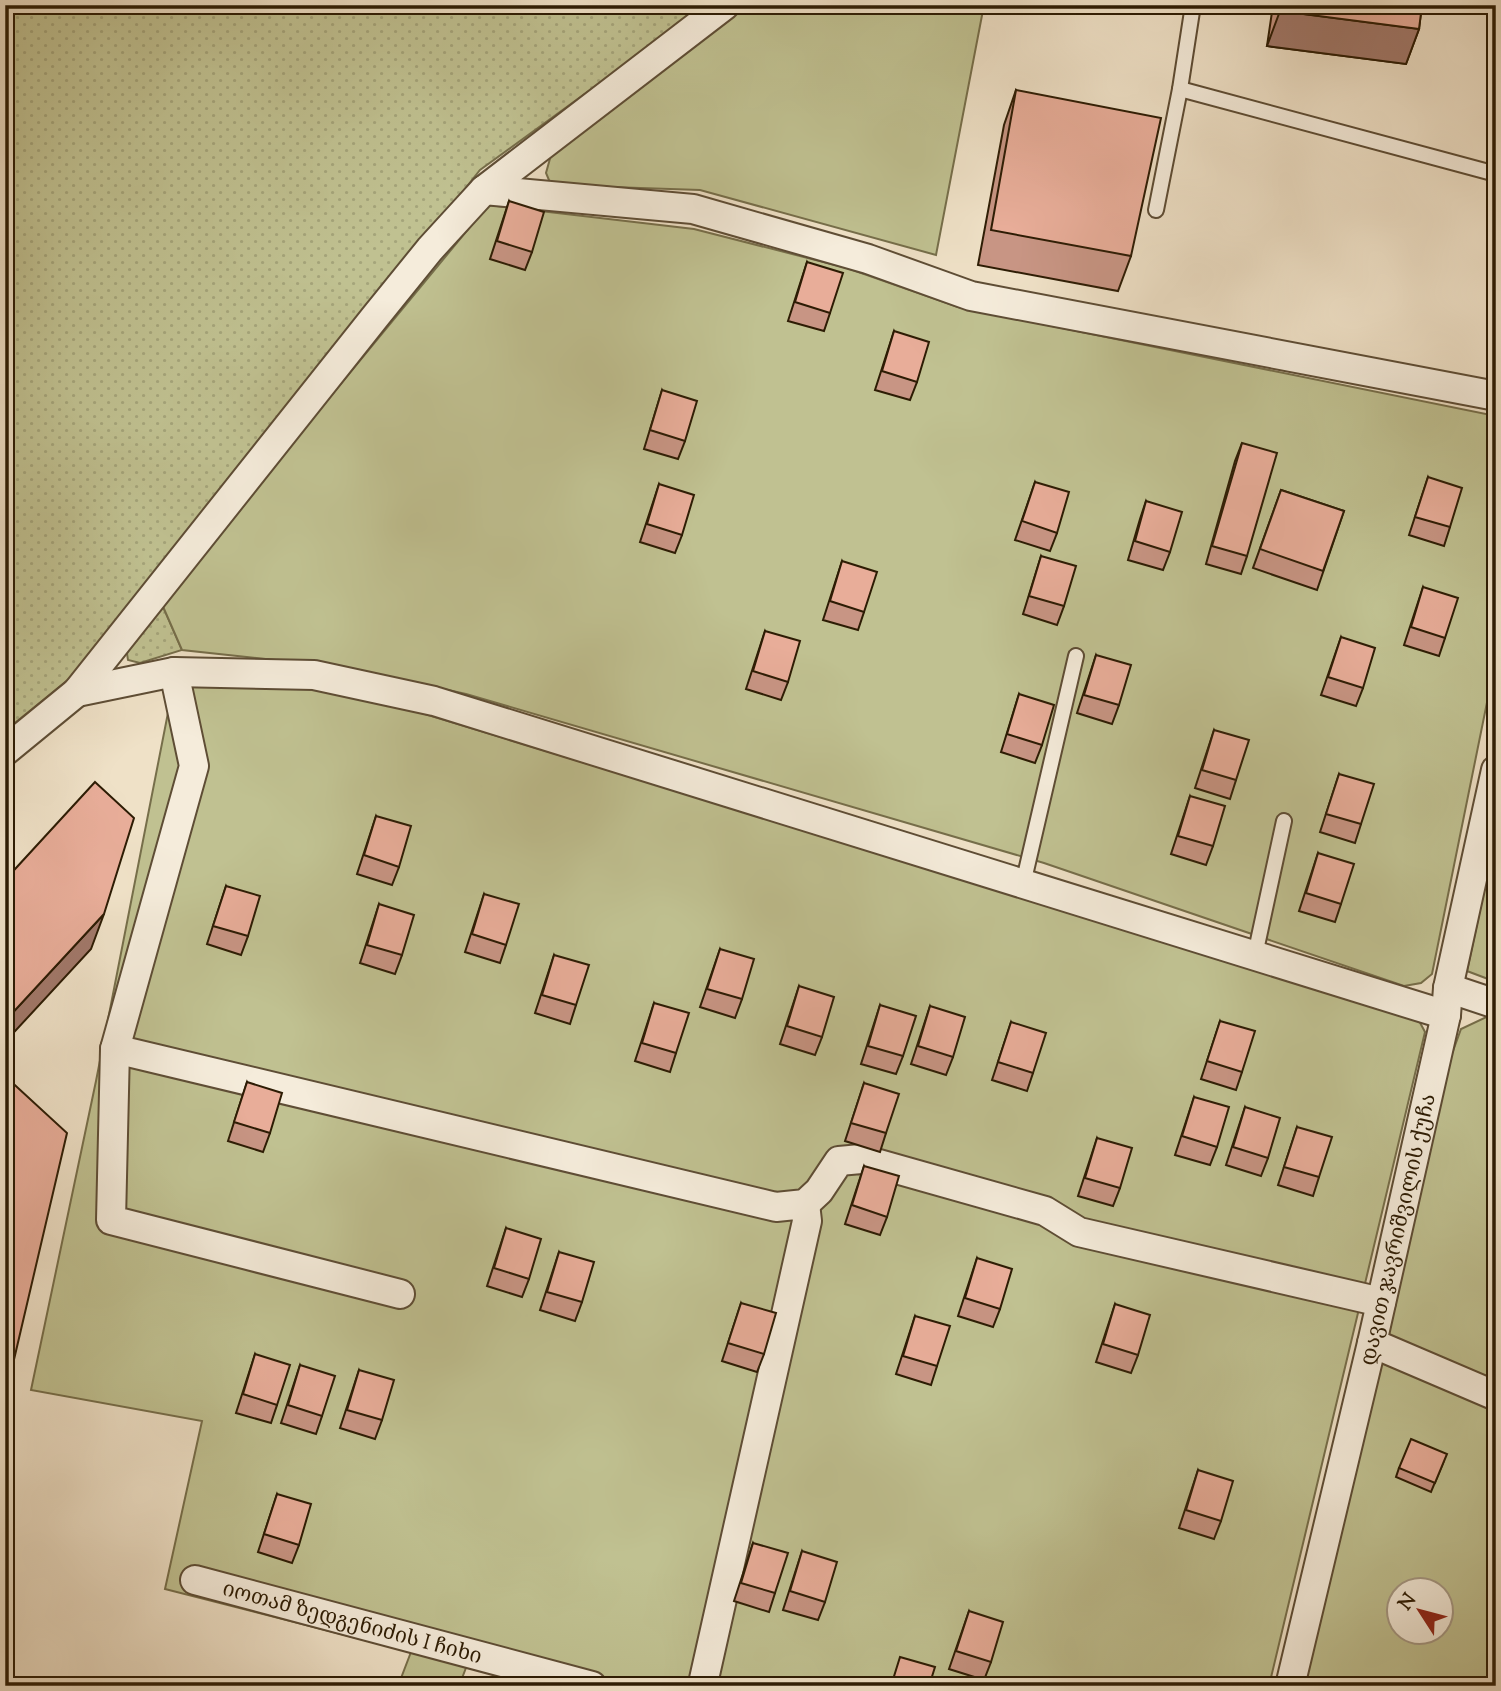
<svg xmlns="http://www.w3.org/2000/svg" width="1501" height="1691" font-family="'Sorts Mill Goudy','Noto Serif Georgian',serif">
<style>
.grass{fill:url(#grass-dots);stroke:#766e4a;stroke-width:2}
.garden{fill:#c0c191;stroke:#766e4a;stroke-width:2;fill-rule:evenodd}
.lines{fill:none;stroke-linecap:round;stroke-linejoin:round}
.lane-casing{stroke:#5e4d35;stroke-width:18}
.street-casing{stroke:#5e4d35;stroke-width:32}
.lane{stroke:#f5ecdb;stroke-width:14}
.street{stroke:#f5ecdb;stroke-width:28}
.wall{fill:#c89584;stroke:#2d1c04;stroke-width:2}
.shaded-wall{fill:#a2796b;stroke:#2d1c04;stroke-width:2}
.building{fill:#e8ad99;stroke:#2d1c04;stroke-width:2}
.labels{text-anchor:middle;stroke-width:5;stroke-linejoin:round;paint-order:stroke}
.street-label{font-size:21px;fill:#2d1c04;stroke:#f5ecdb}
</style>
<defs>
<pattern id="grass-dots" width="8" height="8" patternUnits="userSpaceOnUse" patternTransform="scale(1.75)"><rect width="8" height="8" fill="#c0c191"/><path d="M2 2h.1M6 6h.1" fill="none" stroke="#a5a57b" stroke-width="1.8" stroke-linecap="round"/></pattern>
</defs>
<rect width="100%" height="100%" fill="#efe1c7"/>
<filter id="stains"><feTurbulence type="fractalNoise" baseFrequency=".00286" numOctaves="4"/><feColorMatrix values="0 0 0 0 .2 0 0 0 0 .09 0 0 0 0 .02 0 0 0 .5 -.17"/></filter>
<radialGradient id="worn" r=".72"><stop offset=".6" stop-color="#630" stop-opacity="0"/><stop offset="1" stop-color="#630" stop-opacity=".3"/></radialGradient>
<g class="grass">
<polygon points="5,5 707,5 480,170 90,662 5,731"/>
<path d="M161,602L182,650L140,663L128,660C122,638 147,618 161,602Z"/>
</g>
<g class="garden">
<polygon points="748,5 984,5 936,255 700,190 551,185 546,173 551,155"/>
<polygon points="488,205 694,229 847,268 958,307 1496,416 1496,658 1432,974 1421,983 1404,986 1044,863 466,694 349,668 182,650 161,602"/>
<polygon points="174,682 310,688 415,711 1417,1017 1425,1032 1269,1686 538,1686 469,1660 459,1686 398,1686 411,1652 165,1589 202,1421 31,1390 96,1081"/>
<polygon points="1496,835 1496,982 1467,971"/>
<path d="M1495,1013L1496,1686H1304L1449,1062L1461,1029ZM1400,1590H1442V1632H1400Z"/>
</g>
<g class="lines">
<defs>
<g id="lane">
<polyline points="1180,89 1193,5"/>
<polyline points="1156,210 1180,89 1496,174"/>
<polyline points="1023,884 1076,656"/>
<polyline points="1255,955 1284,821"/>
</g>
<g id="street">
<polyline points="484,190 693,209 868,259 971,296 1496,396"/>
<polyline points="174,672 194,766 115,1049 111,1220 400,1294"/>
<polyline points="77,692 174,672 314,675 434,701 1446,1015"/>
<polyline points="5,751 77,692 375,317 430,249 484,190 725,5"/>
<polyline points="1448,988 1496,1004"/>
<polyline points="115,1049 776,1207 805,1204 819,1191 839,1161 861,1159 1045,1211 1079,1232 1381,1302"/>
<polyline points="1372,1343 1496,1396"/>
<path id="s1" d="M195,1580L592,1686"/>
<polyline points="704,1679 807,1221 805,1204"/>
<path id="s2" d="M1290,1686L1372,1343L1446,1015L1448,988L1496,770"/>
</g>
</defs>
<use href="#lane" class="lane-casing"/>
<use href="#street" class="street-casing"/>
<use href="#lane" class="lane"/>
<use href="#street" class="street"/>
</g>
<g class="wall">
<polygon points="1273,5 1422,5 1419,29 1406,64 1267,46"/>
<polygon points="1016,90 1131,256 1118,291 978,265 1004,125"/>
<polygon points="509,201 532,252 525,270 490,259"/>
<polygon points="807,262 830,313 824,331 788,321"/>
<polygon points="894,331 917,382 910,400 875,390"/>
<polygon points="662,390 685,441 678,459 644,449"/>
<polygon points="1242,443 1247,556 1241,574 1206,564 1235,461"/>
<polygon points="1428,477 1450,527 1444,546 1409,535"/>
<polygon points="1035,482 1057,533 1050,551 1015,540"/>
<polygon points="659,484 682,535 675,553 640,542"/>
<polygon points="1281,490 1344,511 1317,590 1253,568"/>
<polygon points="1146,501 1170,552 1163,570 1128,560 1140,519"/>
<polygon points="1041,556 1064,606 1057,625 1023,614"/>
<polygon points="842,561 864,612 858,630 823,620"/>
<polygon points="1423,587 1445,638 1439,656 1404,645"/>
<polygon points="765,631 788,682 781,700 746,689"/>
<polygon points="1341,637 1363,688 1356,706 1321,695"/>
<polygon points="1096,655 1119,705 1112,724 1077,713"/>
<polygon points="1019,694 1042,745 1035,763 1001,752"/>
<polygon points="1214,730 1236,780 1230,799 1195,788"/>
<polygon points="1339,774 1361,824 1355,843 1320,832"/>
<polygon points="1190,796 1213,846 1206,865 1171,854"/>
<polygon points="376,816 399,867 392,885 357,874"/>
<polygon points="1318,853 1341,904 1335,922 1299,911"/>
<polygon points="226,886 248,936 241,955 207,944"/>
<polygon points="484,894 506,945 500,963 465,952"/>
<polygon points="379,904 402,955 395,974 360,963"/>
<polygon points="720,949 742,999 735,1018 700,1007"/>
<polygon points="554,955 576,1005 570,1024 535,1013"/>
<polygon points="799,986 822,1037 815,1055 780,1044"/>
<polygon points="654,1003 676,1053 670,1072 635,1061"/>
<polygon points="880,1005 903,1056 896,1074 861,1064"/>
<polygon points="930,1006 953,1057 946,1075 911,1064"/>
<polygon points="1220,1021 1242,1072 1236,1090 1201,1079"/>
<polygon points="1011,1022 1033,1073 1027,1091 992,1080"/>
<polygon points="247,1082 270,1133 263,1152 228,1141"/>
<polygon points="864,1083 886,1133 880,1152 845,1141"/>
<polygon points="1194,1097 1217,1147 1210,1165 1175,1155"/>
<polygon points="1245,1107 1268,1158 1261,1176 1226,1165"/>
<polygon points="1297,1127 1319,1177 1313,1196 1278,1185"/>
<polygon points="1097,1138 1120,1188 1113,1206 1078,1196"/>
<polygon points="864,1166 887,1217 880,1235 845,1224"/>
<polygon points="506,1228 529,1279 522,1297 487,1286"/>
<polygon points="559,1252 582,1302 575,1321 540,1310"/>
<polygon points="977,1258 1000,1309 993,1327 958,1316"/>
<polygon points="741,1303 764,1354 757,1372 722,1361"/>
<polygon points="1115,1304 1138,1355 1131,1373 1096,1362"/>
<polygon points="915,1316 937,1366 931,1385 896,1374"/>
<polygon points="255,1354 277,1405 271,1423 236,1413"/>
<polygon points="300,1365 322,1416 316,1434 281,1423"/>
<polygon points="359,1370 382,1420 375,1439 340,1428"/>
<polygon points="1443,1463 1431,1492 1396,1477 1399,1468"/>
<polygon points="1198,1470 1221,1521 1214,1539 1179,1528"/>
<polygon points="277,1494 299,1545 292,1563 258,1552"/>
<polygon points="1496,1516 1496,1536 1491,1535"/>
<polygon points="753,1543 775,1593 769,1612 734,1601"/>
<polygon points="802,1551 825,1602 818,1620 783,1610"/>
<polygon points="969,1611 991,1662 984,1680 949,1669"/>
</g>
<g class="shaded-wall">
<polygon points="1280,11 1419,29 1406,64 1267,46"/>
<polygon points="104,914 91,949 5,1042 5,1021"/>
</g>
<g class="building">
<polygon points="1281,5 1422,5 1419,29 1280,11"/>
<polygon points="1016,90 1161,118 1131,256 991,230"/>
<polygon points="509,201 544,212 532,252 497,241"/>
<polygon points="807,262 843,273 830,313 795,302"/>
<polygon points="894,331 929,342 917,382 882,371"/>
<polygon points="662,390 697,401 685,441 650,430"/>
<polygon points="1242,443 1277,453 1247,556 1212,546"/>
<polygon points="1428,477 1462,488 1450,527 1415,517"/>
<polygon points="1035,482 1069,492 1057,533 1022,521"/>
<polygon points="659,484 694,495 682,535 647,524"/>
<polygon points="1281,490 1344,511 1323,571 1260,549"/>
<polygon points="1146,501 1182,512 1170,552 1135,541"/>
<polygon points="1041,556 1076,566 1064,606 1029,596"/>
<polygon points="842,561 877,572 864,612 830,601"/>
<polygon points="1423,587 1458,598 1445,638 1411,627"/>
<polygon points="765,631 800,641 788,682 753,671"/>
<polygon points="1341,637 1375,648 1363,688 1328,677"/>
<polygon points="1096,655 1131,665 1119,705 1084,695"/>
<polygon points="1019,694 1054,705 1042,745 1007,734"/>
<polygon points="1214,730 1249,740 1236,780 1202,770"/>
<polygon points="1339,774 1374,784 1361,824 1326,814"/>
<polygon points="95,782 134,818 104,914 5,1021 5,880"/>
<polygon points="1190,796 1225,806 1213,846 1178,836"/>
<polygon points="376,816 411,826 399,867 364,855"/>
<polygon points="1318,853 1354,864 1341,904 1306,893"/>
<polygon points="226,886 260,896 248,936 213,926"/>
<polygon points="484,894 519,904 506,945 472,934"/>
<polygon points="379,904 414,915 402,955 367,945"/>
<polygon points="720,949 754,959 742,999 707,989"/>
<polygon points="554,955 589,965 576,1005 542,995"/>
<polygon points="799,986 834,997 822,1037 787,1026"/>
<polygon points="654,1003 689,1013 676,1053 642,1043"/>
<polygon points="880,1005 916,1016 903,1056 868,1046"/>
<polygon points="930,1006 965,1017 953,1057 918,1046"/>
<polygon points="1220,1021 1255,1031 1242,1072 1207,1061"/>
<polygon points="1011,1022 1046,1033 1033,1073 998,1062"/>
<polygon points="5,1076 67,1133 5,1398"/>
<polygon points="247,1082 282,1093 270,1133 234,1122"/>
<polygon points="864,1083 899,1094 886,1133 851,1123"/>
<polygon points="1194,1097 1229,1107 1217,1147 1182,1136"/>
<polygon points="1245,1107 1280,1118 1268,1158 1233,1147"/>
<polygon points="1297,1127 1332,1137 1319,1177 1284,1167"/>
<polygon points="1097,1138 1132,1148 1120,1188 1085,1178"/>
<polygon points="864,1166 899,1176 887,1217 852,1205"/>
<polygon points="506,1228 541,1239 529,1279 494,1268"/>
<polygon points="559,1252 594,1262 582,1302 547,1292"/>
<polygon points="977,1258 1012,1269 1000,1309 965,1298"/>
<polygon points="741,1303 776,1313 764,1354 728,1343"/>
<polygon points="1115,1304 1150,1315 1138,1355 1103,1344"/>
<polygon points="915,1316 950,1326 937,1366 903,1356"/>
<polygon points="255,1354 290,1365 277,1405 243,1394"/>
<polygon points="300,1365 335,1376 322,1416 288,1405"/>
<polygon points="359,1370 394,1380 382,1420 347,1410"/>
<polygon points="1411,1439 1447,1454 1435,1483 1399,1468"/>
<polygon points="1198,1470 1233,1481 1221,1521 1186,1510"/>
<polygon points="277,1494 311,1504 299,1545 264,1534"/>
<polygon points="753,1543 788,1553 775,1593 741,1583"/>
<polygon points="802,1551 837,1562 825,1602 790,1591"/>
<polygon points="969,1611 1003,1622 991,1662 956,1651"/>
<polygon points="900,1657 935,1667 929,1686 891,1686"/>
</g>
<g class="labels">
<g class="street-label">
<text dy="7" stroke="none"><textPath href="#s2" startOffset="469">დავით ჯავრიშვილის ქუჩა</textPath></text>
<text dy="7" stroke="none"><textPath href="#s1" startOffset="163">იოთამ ზედგენიძის I ჩიხი</textPath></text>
</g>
</g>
<rect width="1501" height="1691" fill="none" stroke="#efe1c7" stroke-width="28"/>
<rect x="7" y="7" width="1487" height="1677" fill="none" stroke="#2d1c04" stroke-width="3.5"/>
<rect x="14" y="14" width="1473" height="1663" fill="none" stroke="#2d1c04" stroke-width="2"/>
<g transform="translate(1420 1611) rotate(306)"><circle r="33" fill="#f5ecdb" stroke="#a59985" stroke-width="2"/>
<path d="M0-5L12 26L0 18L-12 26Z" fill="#8f2418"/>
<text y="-10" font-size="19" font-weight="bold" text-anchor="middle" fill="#2d1c04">N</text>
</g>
<rect width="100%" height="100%" filter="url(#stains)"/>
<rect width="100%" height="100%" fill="url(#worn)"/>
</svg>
